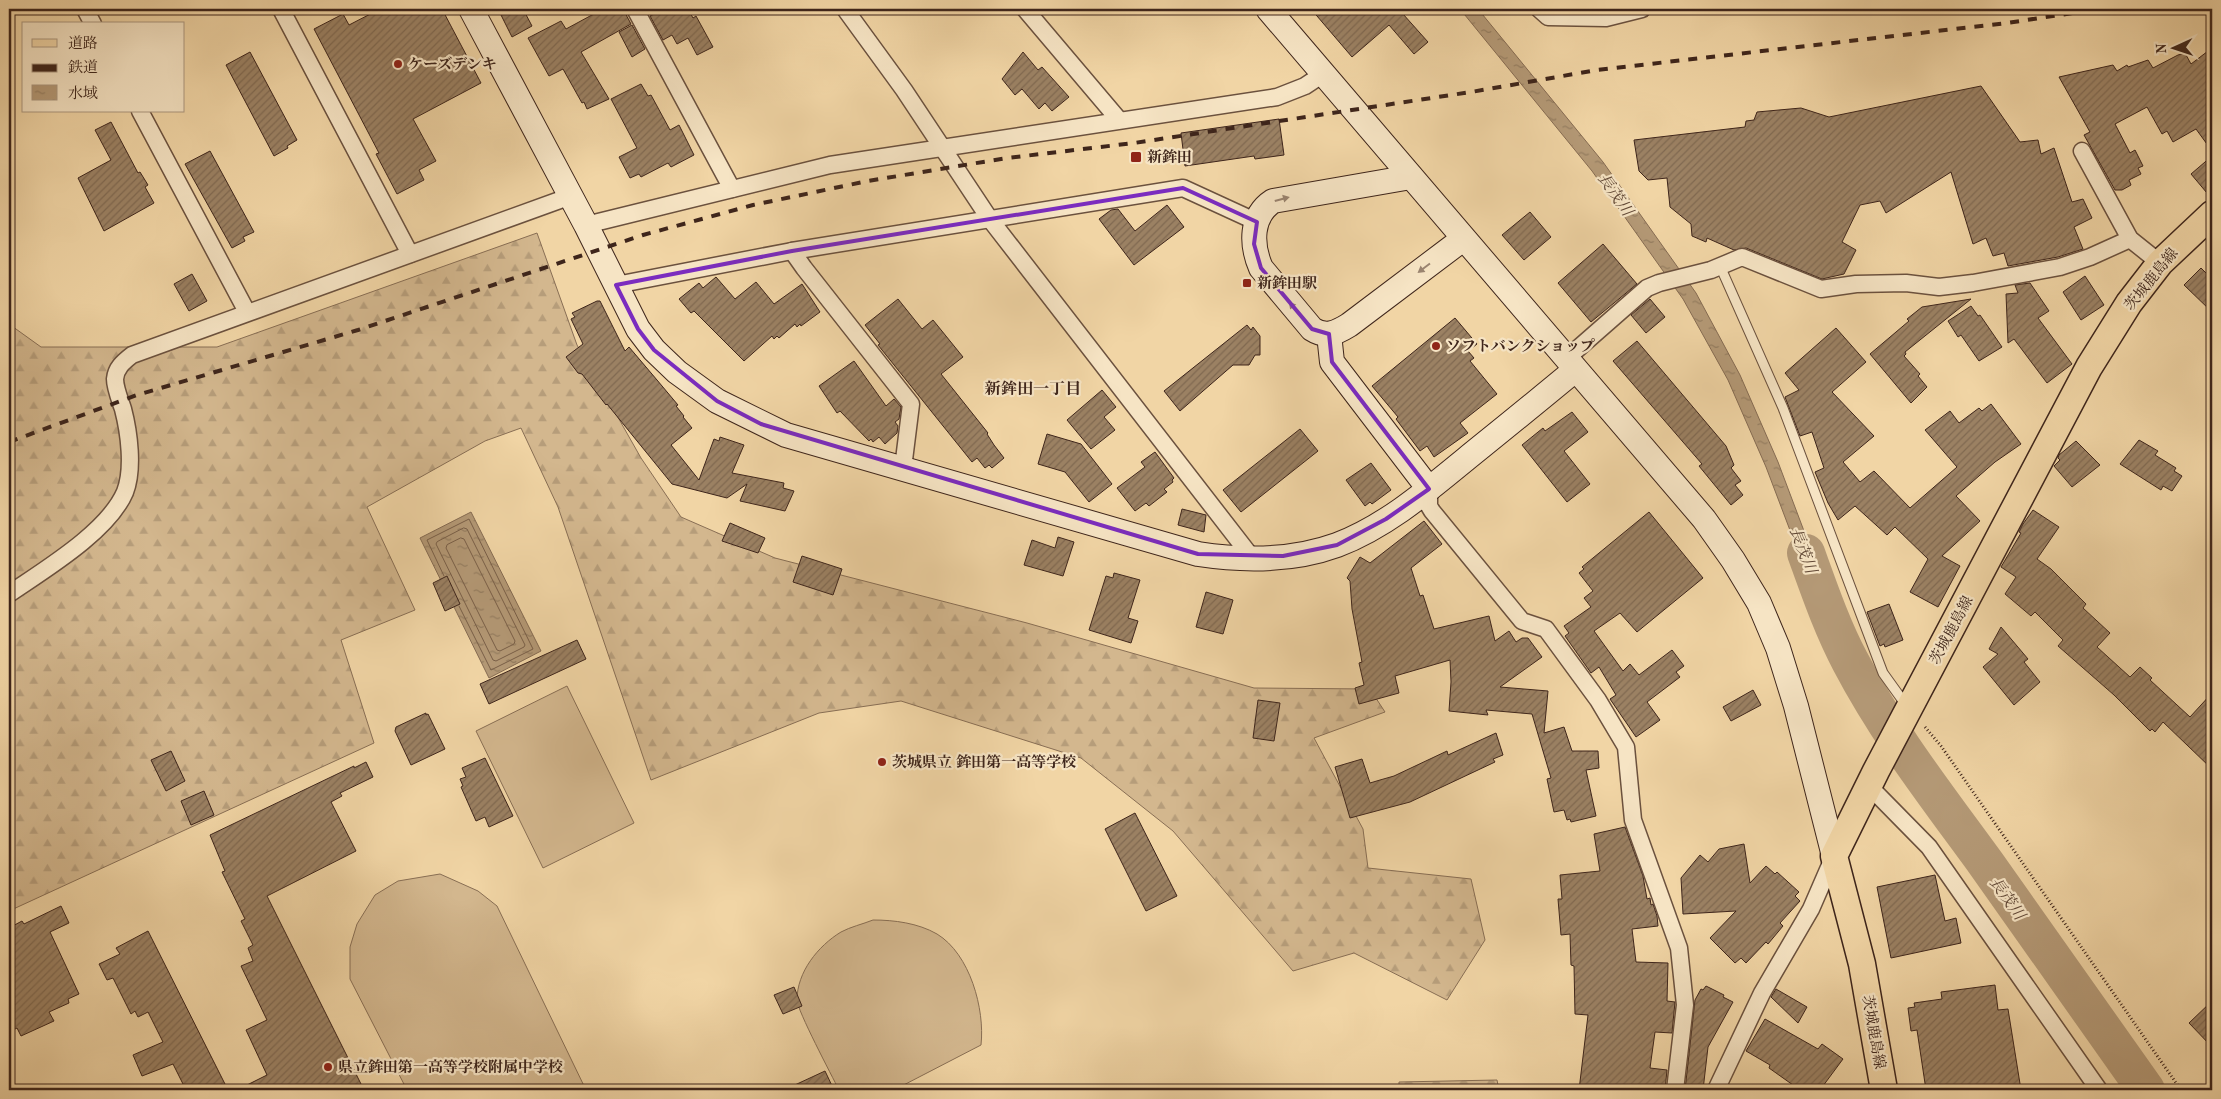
<svg xmlns="http://www.w3.org/2000/svg" width="2221" height="1099" font-family="'Old Standard TT','Noto Serif JP',serif">
<style>
.forest{fill:url(#forest-firs);stroke:#886e54}
.pitch{fill:#d3b78e;stroke:#886e54}
.water{fill:url(#water-ripples);stroke:#856b52}
.lines{fill:none;stroke-linecap:round;stroke-linejoin:round}
.shore{stroke:#795f48;stroke-width:1}
.river{stroke:#b49976;stroke-width:38}
.building{fill:url(#building-hatch);stroke:#3e251b}
.lane-casing{stroke:#6b513e;stroke-width:11}
.street-casing{stroke:#6b513e;stroke-width:19}
.secondary-casing{stroke:#3e251b;stroke-width:26}
.primary-casing{stroke:#3e251b;stroke-width:29}
.path{stroke:#3e251b;stroke-width:3;stroke-dasharray:1 2.5;stroke-linecap:butt}
.lane{stroke:#f6e4c4;stroke-width:9}
.street{stroke:#f6e4c4;stroke-width:16}
.secondary{stroke:#f6e4c4;stroke-width:24}
.primary{stroke:#f1d5a5;stroke-width:26}
.rail{stroke:#3e251b;stroke-width:4;stroke-dasharray:9 9;stroke-linecap:butt}
.oneway{fill:#9a8470}
.marked{fill:none;stroke:#7b2cbf;stroke-width:4;stroke-linejoin:round}
.poi-dot{fill:#8f2418;stroke:#f6e4c4;stroke-width:2}
.labels{text-anchor:middle;stroke-width:4.5;stroke-linejoin:round;paint-order:stroke}
.poi-label{font-size:15px;font-weight:bold;fill:#3e251b;stroke:#f6e4c4;text-anchor:start}
.street-label{font-size:15px;fill:#3e251b;stroke:#f6e4c4}
.water-label{font-size:16px;font-style:italic;fill:#614836;stroke:#f6e4c4}
.neighbourhood-label{font-size:16px;font-weight:bold;fill:#3e251b;stroke:#f6e4c4}
</style>
<defs>
<pattern id="forest-firs" width="22" height="20" patternUnits="userSpaceOnUse" patternTransform="scale(1.25)"><rect width="22" height="20" fill="#d3b78e"/><path d="M5 1l3.5 6h-7zM16 11l3.5 6h-7z" fill="#b69d7a"/></pattern>
<pattern id="water-ripples" width="26" height="14" patternUnits="userSpaceOnUse" patternTransform="scale(1.25)"><rect width="26" height="14" fill="#b49976"/><path d="M2 4q2-2 4 0t4 0M15 11q2-2 4 0t4 0" fill="none" stroke="#947d60"/></pattern>
<pattern id="building-hatch" width="6" height="6" patternUnits="userSpaceOnUse" patternTransform="scale(1.25)"><rect width="6" height="6" fill="#9b8163"/><path d="M-1 1l2-2M0 6l6-6M5 7l2-2" fill="none" stroke="#806951"/></pattern>
</defs>
<rect width="100%" height="100%" fill="#f1d5a5"/>
<filter id="stains"><feTurbulence type="fractalNoise" baseFrequency=".004" numOctaves="4"/><feColorMatrix values="0 0 0 0 .2 0 0 0 0 .09 0 0 0 0 .02 0 0 0 .5 -.17"/></filter>
<radialGradient id="worn" r=".72"><stop offset=".6" stop-color="#630" stop-opacity="0"/><stop offset="1" stop-color="#630" stop-opacity=".3"/></radialGradient>
<g class="forest">
<polygon points="537,233 577,345 641,458 681,517 775,558 1027,623 1254,688 1370,689 1385,712 1314,738 1363,829 1368,868 1471,879 1485,940 1447,1000 1354,953 1293,971 1173,831 1081,758 901,701 819,713 651,780 558,507 521,428 485,441 367,507 415,610 341,640 374,743 9,911 9,324 41,347 217,347"/>
<polygon points="1497,1080 1499,1090 1399,1090 1399,1082"/>
</g>
<g class="pitch">
<polygon points="567,686 634,823 543,868 476,731"/>
<polygon points="440,874 478,891 497,906 586,1090 407,1090 350,979 350,947 357,924 375,895 398,881"/>
<path d="M873,920C894,920 918,923 937,934C970,954 985,1009 981,1045L894,1090H839C832,1076 797,1010 797,1000C797,972 818,946 841,932C850,927 863,924 873,920Z"/>
</g>
<g class="water">
<polygon points="1460,9 1478,9 1603,162 1696,293 1740,375 1778,462 1830,600 1818,604 1766,467 1728,380 1683,299 1592,171"/>
<polygon points="471,512 541,651 489,678 420,538"/>
</g>
<g class="lines">
<g class="shore">
<polygon points="464,528 467,529 525,645 524,647 496,661 493,660 436,544 437,542"/>
<polygon points="461,538 464,539 515,641 514,644 500,651 497,650 446,548 447,545"/>
<polyline points="444,576 427,540 469,519 533,649 491,670 459,606"/>
</g>
<path class="river" d="M1806,553C1819,589 1832,627 1850,661C1888,734 1939,799 1987,865C2040,940 2093,1015 2146,1090"/>
</g>
<g class="building">
<polygon points="380,9 442,9 481,83 413,119 436,161 419,170 424,180 397,194 376,154 379,153 314,29 343,14 349,25"/>
<polygon points="498,9 523,9 532,26 512,37"/>
<polygon points="603,9 623,9 631,24 581,52 609,99 587,109 584,102 582,103 563,69 549,76 528,38 561,21 566,29"/>
<polygon points="663,9 688,9 693,18 696,16 713,47 697,55 688,38 677,44 672,35 663,40 650,16"/>
<polygon points="1311,9 1409,9 1403,14 1428,42 1414,54 1389,25 1352,57"/>
<polygon points="632,25 645,49 632,57 619,32"/>
<polygon points="2212,48 2212,151 2196,129 2173,142 2167,131 2162,134 2147,107 2115,124 2130,153 2135,150 2143,166 2138,168 2141,174 2129,180 2131,185 2122,190 2115,190 2084,135 2090,132 2059,77 2113,65 2117,71 2127,65 2128,67 2148,60 2153,68 2178,55 2185,53 2191,64"/>
<polygon points="250,52 297,140 287,146 288,148 274,156 226,65"/>
<polygon points="1023,52 1038,70 1042,67 1069,97 1052,111 1045,103 1039,109 1022,89 1015,95 1002,79"/>
<polygon points="641,84 648,96 651,95 670,130 679,125 694,155 671,167 668,163 641,177 639,174 630,178 619,157 637,148 611,99"/>
<polygon points="1981,86 2020,142 2038,140 2041,154 2054,148 2072,202 2083,199 2092,218 2074,227 2083,249 2058,257 2008,266 2004,253 1993,256 1986,238 1973,244 1951,172 1886,213 1880,201 1860,205 1842,242 1856,250 1844,274 1822,279 1746,248 1734,250 1707,238 1706,242 1692,236 1691,224 1670,207 1667,178 1648,180 1639,171 1634,140 1745,127 1746,121 1754,120 1757,112 1801,108 1829,117"/>
<polygon points="1279,119 1284,155 1255,159 1254,156 1185,166 1181,133"/>
<polygon points="111,122 138,173 140,172 148,185 145,187 154,203 104,231 78,178 111,160 95,130"/>
<polygon points="210,151 254,232 243,237 245,241 232,248 185,164"/>
<polygon points="2212,156 2212,199 2191,174"/>
<polygon points="1167,205 1184,227 1134,265 1099,219 1111,210 1118,209 1135,231"/>
<polygon points="1530,212 1551,237 1524,260 1502,235"/>
<polygon points="1603,244 1637,284 1591,322 1558,283"/>
<polygon points="2201,268 2212,279 2212,312 2184,285"/>
<polygon points="192,274 207,301 189,311 174,284"/>
<polygon points="2085,276 2104,305 2081,320 2063,292"/>
<polygon points="716,277 735,299 756,282 774,304 802,284 820,312 801,326 800,324 797,327 795,324 779,338 777,336 774,339 772,336 744,361 694,311 691,313 679,299 699,283 703,288"/>
<polygon points="2030,283 2049,311 2038,318 2072,364 2047,383 2014,339 2008,343 2006,294 2018,293 2015,285"/>
<polygon points="898,299 922,329 933,320 963,357 941,374 988,433 987,434 994,445 1004,458 992,468 989,465 985,468 977,458 972,462 878,345 880,344 865,325"/>
<polygon points="1650,299 1665,317 1646,333 1631,315"/>
<polygon points="1971,299 1905,352 1906,354 1904,356 1920,374 1918,376 1927,387 1911,403 1870,354 1909,321 1907,319 1922,307"/>
<polygon points="597,301 600,301 625,351 629,347 657,380 678,405 676,406 684,416 683,417 692,428 671,445 699,480 714,439 719,441 720,437 744,445 732,473 784,483 783,488 794,491 785,511 740,501 747,484 727,498 672,484 607,404 606,405 582,374 578,373 566,357 583,344 571,319 575,317 572,313"/>
<polygon points="1971,306 1978,316 1980,315 2002,347 1979,361 1961,335 1958,337 1948,321"/>
<polygon points="1455,318 1477,344 1468,351 1474,358 1470,361 1497,394 1460,423 1468,433 1434,457 1427,446 1420,451 1396,419 1398,417 1372,386"/>
<polygon points="1247,325 1251,330 1253,327 1260,336 1260,355 1255,355 1249,365 1233,365 1180,411 1164,391"/>
<polygon points="1836,328 1866,362 1832,392 1874,436 1843,462 1860,482 1874,471 1910,508 1957,467 1925,430 1950,411 1959,423 1979,408 1982,411 1991,404 2021,444 1995,462 1956,496 1980,521 1942,556 1960,566 1938,607 1910,592 1928,559 1895,527 1887,535 1855,506 1838,520 1828,503 1815,472 1824,468 1812,432 1800,436 1785,397 1799,390 1785,373"/>
<polygon points="1637,341 1726,446 1734,465 1731,468 1741,481 1735,485 1743,495 1731,505 1699,466 1702,464 1613,361"/>
<polygon points="854,361 886,406 894,399 901,407 899,419 895,422 898,426 897,433 885,444 879,437 873,442 871,439 869,441 840,411 837,413 819,386"/>
<polygon points="1102,390 1116,407 1104,417 1115,430 1091,449 1067,420"/>
<polygon points="1572,412 1588,432 1564,451 1590,484 1567,502 1522,445 1543,428 1545,431"/>
<polygon points="1300,429 1318,451 1241,512 1223,490"/>
<polygon points="1047,434 1081,444 1112,484 1089,502 1065,472 1038,464"/>
<polygon points="2139,440 2158,451 2155,455 2176,468 2174,471 2182,476 2172,491 2163,486 2161,490 2120,464"/>
<polygon points="2076,441 2100,465 2072,487 2054,466 2060,460 2058,458 2059,455"/>
<polygon points="1155,452 1174,478 1172,480 1173,482 1164,489 1167,492 1149,506 1146,503 1135,511 1117,488 1145,467 1141,462"/>
<polygon points="1371,463 1391,490 1372,504 1370,502 1365,506 1346,480"/>
<polygon points="1182,509 1206,515 1204,532 1178,525"/>
<polygon points="2033,510 2059,527 2037,559 2051,569 2086,604 2083,608 2110,633 2097,647 2130,677 2140,667 2152,678 2150,680 2190,717 2212,693 2212,769 2163,722 2155,732 2152,729 2150,731 2114,695 2058,646 2063,640 2035,612 2031,616 2005,594 2016,577 2001,567 2021,533 2019,532 2023,524"/>
<polygon points="1649,512 1703,578 1637,632 1620,613 1594,631 1623,671 1630,664 1639,675 1672,650 1684,666 1676,672 1680,677 1647,702 1660,720 1636,737 1610,699 1616,695 1599,667 1591,673 1565,636 1569,633 1564,626 1591,607 1584,598 1593,591 1579,573 1584,569 1582,567"/>
<polygon points="1424,521 1442,544 1411,568 1420,596 1423,595 1434,629 1489,616 1495,641 1509,631 1516,642 1522,638 1528,638 1542,657 1500,687 1548,691 1544,733 1564,727 1572,751 1598,751 1599,768 1586,770 1596,816 1571,822 1570,819 1567,820 1564,810 1554,812 1547,779 1551,778 1532,714 1486,710 1488,715 1449,711 1451,682 1450,660 1395,676 1399,693 1359,704 1355,688 1364,685 1359,663 1362,662 1352,609 1350,581 1347,578 1360,557 1370,563"/>
<polygon points="730,523 765,538 758,553 722,541"/>
<polygon points="1058,537 1074,542 1063,576 1024,565 1032,540 1055,548"/>
<polygon points="802,556 842,569 833,595 793,582"/>
<polygon points="1114,573 1140,580 1128,618 1138,621 1131,643 1089,630 1106,576 1113,578"/>
<polygon points="447,576 460,604 445,611 433,583"/>
<polygon points="1206,592 1233,600 1223,634 1196,627"/>
<polygon points="1889,604 1903,640 1885,647 1884,644 1880,646 1867,612"/>
<polygon points="2001,627 2028,659 2024,662 2040,682 2014,705 1983,667 1998,654 1989,649"/>
<polygon points="577,640 586,659 489,704 480,684"/>
<polygon points="1753,690 1761,705 1731,721 1723,707"/>
<polygon points="1258,700 1280,703 1274,741 1253,738"/>
<polygon points="426,713 426,715 428,714 445,749 411,765 395,731 396,727"/>
<polygon points="1496,733 1503,755 1493,759 1495,762 1410,802 1350,818 1335,767 1362,759 1370,783 1380,780 1394,776 1447,751 1448,755"/>
<polygon points="171,751 185,781 166,791 151,760"/>
<polygon points="485,758 513,816 489,827 485,817 476,821 461,787 463,786 460,779 466,777 462,768"/>
<polygon points="366,762 373,777 340,793 342,796 331,802 356,851 267,896 364,1090 237,1090 267,1075 246,1030 267,1020 241,966 253,961 248,948 253,945 241,921 245,919 222,872 225,871 210,835 354,766 354,768"/>
<polygon points="204,791 214,815 191,825 181,801"/>
<polygon points="1135,813 1177,896 1146,911 1105,829"/>
<polygon points="1625,827 1643,876 1647,899 1650,898 1651,905 1653,904 1657,916 1658,926 1632,929 1636,962 1668,963 1667,1001 1675,1002 1672,1033 1655,1032 1650,1068 1667,1070 1665,1090 1579,1090 1588,1015 1575,1014 1574,966 1571,965 1570,934 1561,935 1558,899 1562,899 1560,875 1600,871 1594,834"/>
<polygon points="1744,844 1750,883 1766,866 1775,874 1777,872 1799,892 1795,896 1800,901 1780,923 1783,926 1768,944 1766,942 1746,963 1741,958 1735,963 1710,938 1736,911 1683,914 1681,878 1700,855 1708,862 1719,849"/>
<polygon points="1935,875 1945,921 1956,918 1961,943 1891,958 1877,887"/>
<polygon points="61,906 69,923 50,932 79,994 68,999 69,1003 49,1012 54,1021 21,1036 17,1028 9,1032 9,928 22,921 24,924"/>
<polygon points="148,931 228,1090 186,1090 173,1064 142,1076 133,1055 163,1042 148,1012 138,1017 135,1011 131,1014 113,978 107,980 99,964 120,954 116,948"/>
<polygon points="1995,985 1998,1010 2008,1009 2021,1090 1926,1090 1917,1030 1911,1031 1908,1008 1915,1007 1914,1003 1942,999 1941,992"/>
<polygon points="1706,986 1724,995 1723,997 1733,1002 1708,1047 1703,1090 1685,1090 1695,1000 1701,989 1703,990"/>
<polygon points="794,987 802,1006 783,1014 774,995"/>
<polygon points="1776,989 1807,1007 1798,1023 1771,997"/>
<polygon points="2212,1001 2212,1047 2189,1023"/>
<polygon points="1765,1019 1818,1049 1822,1044 1843,1059 1820,1090 1800,1090 1769,1068 1770,1065 1746,1051"/>
<polygon points="825,1071 834,1090 784,1090"/>
</g>
<g class="lines">
<defs>
<polyline id="lane" points="1720,266 1783,408 1883,673 1906,705"/>
<g id="street">
<polyline points="85,9 93,24"/>
<polyline points="281,9 410,254"/>
<polyline points="635,9 732,189"/>
<polyline points="845,9 904,90 989,218 1253,559"/>
<polyline points="1025,9 1119,120"/>
<polyline points="1539,9 1548,17 1606,18 1642,9"/>
<polyline points="140,111 247,312"/>
<polyline points="2082,151 2130,239 2160,263"/>
<polyline points="586,225 830,165 1277,97 1305,86 1323,74"/>
<polyline points="792,251 804,268 911,404 903,468"/>
<polyline points="616,285 792,251 1183,188 1257,222"/>
<polyline points="1566,359 1647,288 1659,283 1711,270 1742,257 1821,289 1856,284 1906,283 1939,287 1973,283 2060,267 2090,257 2130,239"/>
<polyline points="1429,489 1429,506 1432,511 1522,621 1546,629 1598,700 1626,747 1633,820 1679,948 1685,1005 1675,1090"/>
<path d="M9,594C44,570 108,532 125,492C134,469 129,432 123,409C120,400 115,388 115,379C116,368 123,362 132,355L571,196"/>
<polyline points="1869,786 1929,847 2099,1090"/>
<polyline points="1716,1090 1762,993 1811,909 1834,856"/>
</g>
<g id="secondary">
<path d="M471,9L586,225L638,329L654,350L677,372L717,401L786,435L1198,554C1244,561 1293,561 1337,545C1385,527 1427,491 1466,459C1503,429 1539,400 1575,370"/>
<polyline points="1268,9 1704,519 1733,560 1759,603 1778,648 1796,706 1834,856"/>
<path d="M1411,177L1273,201C1250,216 1251,245 1261,268L1312,329C1326,338 1336,333 1349,325L1463,239"/>
<polyline points="1329,334 1332,362 1429,489"/>
</g>
<polyline id="primary" points="1884,1090 1862,964 1834,856 1876,771 2089,367 2129,303 2160,263 2212,214"/>
</defs>
<use href="#lane" class="lane-casing"/>
<use href="#street" class="street-casing"/>
<use href="#secondary" class="secondary-casing"/>
<use href="#primary" class="primary-casing"/>
<polyline class="path" points="1925,727 1941,746 2181,1090"/>
<use href="#lane" class="lane"/>
<use href="#street" class="street"/>
<use href="#secondary" class="secondary"/>
<use href="#primary" class="primary"/>
<polyline class="rail" points="9,442 137,395 358,330 643,235 753,205 868,181 1007,158 1134,143 1471,92 1597,70 2007,23 2099,9"/>
</g>
<defs><path id="oneway-solid" d="M-6-.8H1V-3.2L6.5 0L1 3.2V.8H-6Z" transform="scale(1.25)"/></defs>
<g class="oneway">
<use href="#oneway-solid" transform="translate(1282 199) rotate(-15)"/>
<use href="#oneway-solid" transform="translate(1424 268) rotate(143)"/>
<use href="#oneway-solid" transform="translate(1294 308) rotate(-130)"/>
</g>
<path class="marked" d="M1183,188L1257,222L1254,244L1261,268L1312,329L1329,334L1332,362L1429,489L1386,519L1337,545L1283,556L1198,554L761,424L717,401L654,350L638,329L616,285L792,251Z"/>
<g class="poi-dot">
<circle cx="398" cy="64" r="5"/>
<rect x="1130" y="151" width="12" height="12" rx="2.5"/>
<rect x="1242" y="278" width="10" height="10" rx="2.5"/>
<circle cx="1436" cy="346" r="5"/>
<circle cx="882" cy="762" r="5"/>
<circle cx="328" cy="1067" r="5"/>
</g>
<g class="labels">
<g class="poi-label">
<text x="408" y="69">ケーズデンキ</text>
<text x="1147" y="162">新鉾田</text>
<text x="1257" y="288">新鉾田駅</text>
<text x="1446" y="351">ソフトバンクショップ</text>
<text x="892" y="767">茨城県立 鉾田第一高等学校</text>
<text x="338" y="1072">県立鉾田第一高等学校附属中学校</text>
</g>
<g class="street-label">
<text transform="translate(2151 279) rotate(-51)" y="5">茨城鹿島線</text>
<text transform="translate(1951 630) rotate(-62)" y="5">茨城鹿島線</text>
<text transform="translate(1874 1032) rotate(80)" y="5">茨城鹿島線</text>
</g>
<g class="water-label">
<text transform="translate(1616 194) rotate(55)" y="6">長茂川</text>
<text transform="translate(1804 550) rotate(69)" y="6">長茂川</text>
<text transform="translate(2008 898) rotate(54)" y="6">長茂川</text>
</g>
<g class="neighbourhood-label">
<text x="1033" y="394">新鉾田一丁目</text>
</g>
</g>
<rect width="2221" height="1099" fill="none" stroke="#f1d5a5" stroke-width="30"/>
<rect x="10" y="10" width="2201" height="1079" fill="none" stroke="#3e251b" stroke-width="2.5"/>
<rect x="15" y="15" width="2191" height="1069" fill="none" stroke="#3e251b"/>
<rect x="22" y="22" width="162" height="90" fill="#f6e4c4" stroke="#ac9880"/>
<rect x="32" y="39" width="25" height="8" fill="#f1d5a5" stroke="#ac9880"/>
<text x="68" y="48" font-size="15" fill="#3e251b">道路</text>
<rect x="32" y="64" width="25" height="8" fill="#3e251b" stroke="#ac9880"/>
<text x="68" y="72" font-size="15" fill="#3e251b">鉄道</text>
<rect x="32" y="85" width="25" height="15" fill="url(#water-ripples)" stroke="#ac9880"/>
<text x="68" y="98" font-size="15" fill="#3e251b">水域</text>
<g transform="translate(2174 48) rotate(267)" stroke="#f6e4c4" stroke-width="4" paint-order="stroke">
<path d="M0-4L9 19L0 12L-9 19Z" fill="#3e251b"/>
<text y="-8" font-size="14" font-weight="bold" text-anchor="middle" fill="#3e251b">N</text>
</g>
<rect width="100%" height="100%" filter="url(#stains)"/>
<rect width="100%" height="100%" fill="url(#worn)"/>
</svg>
